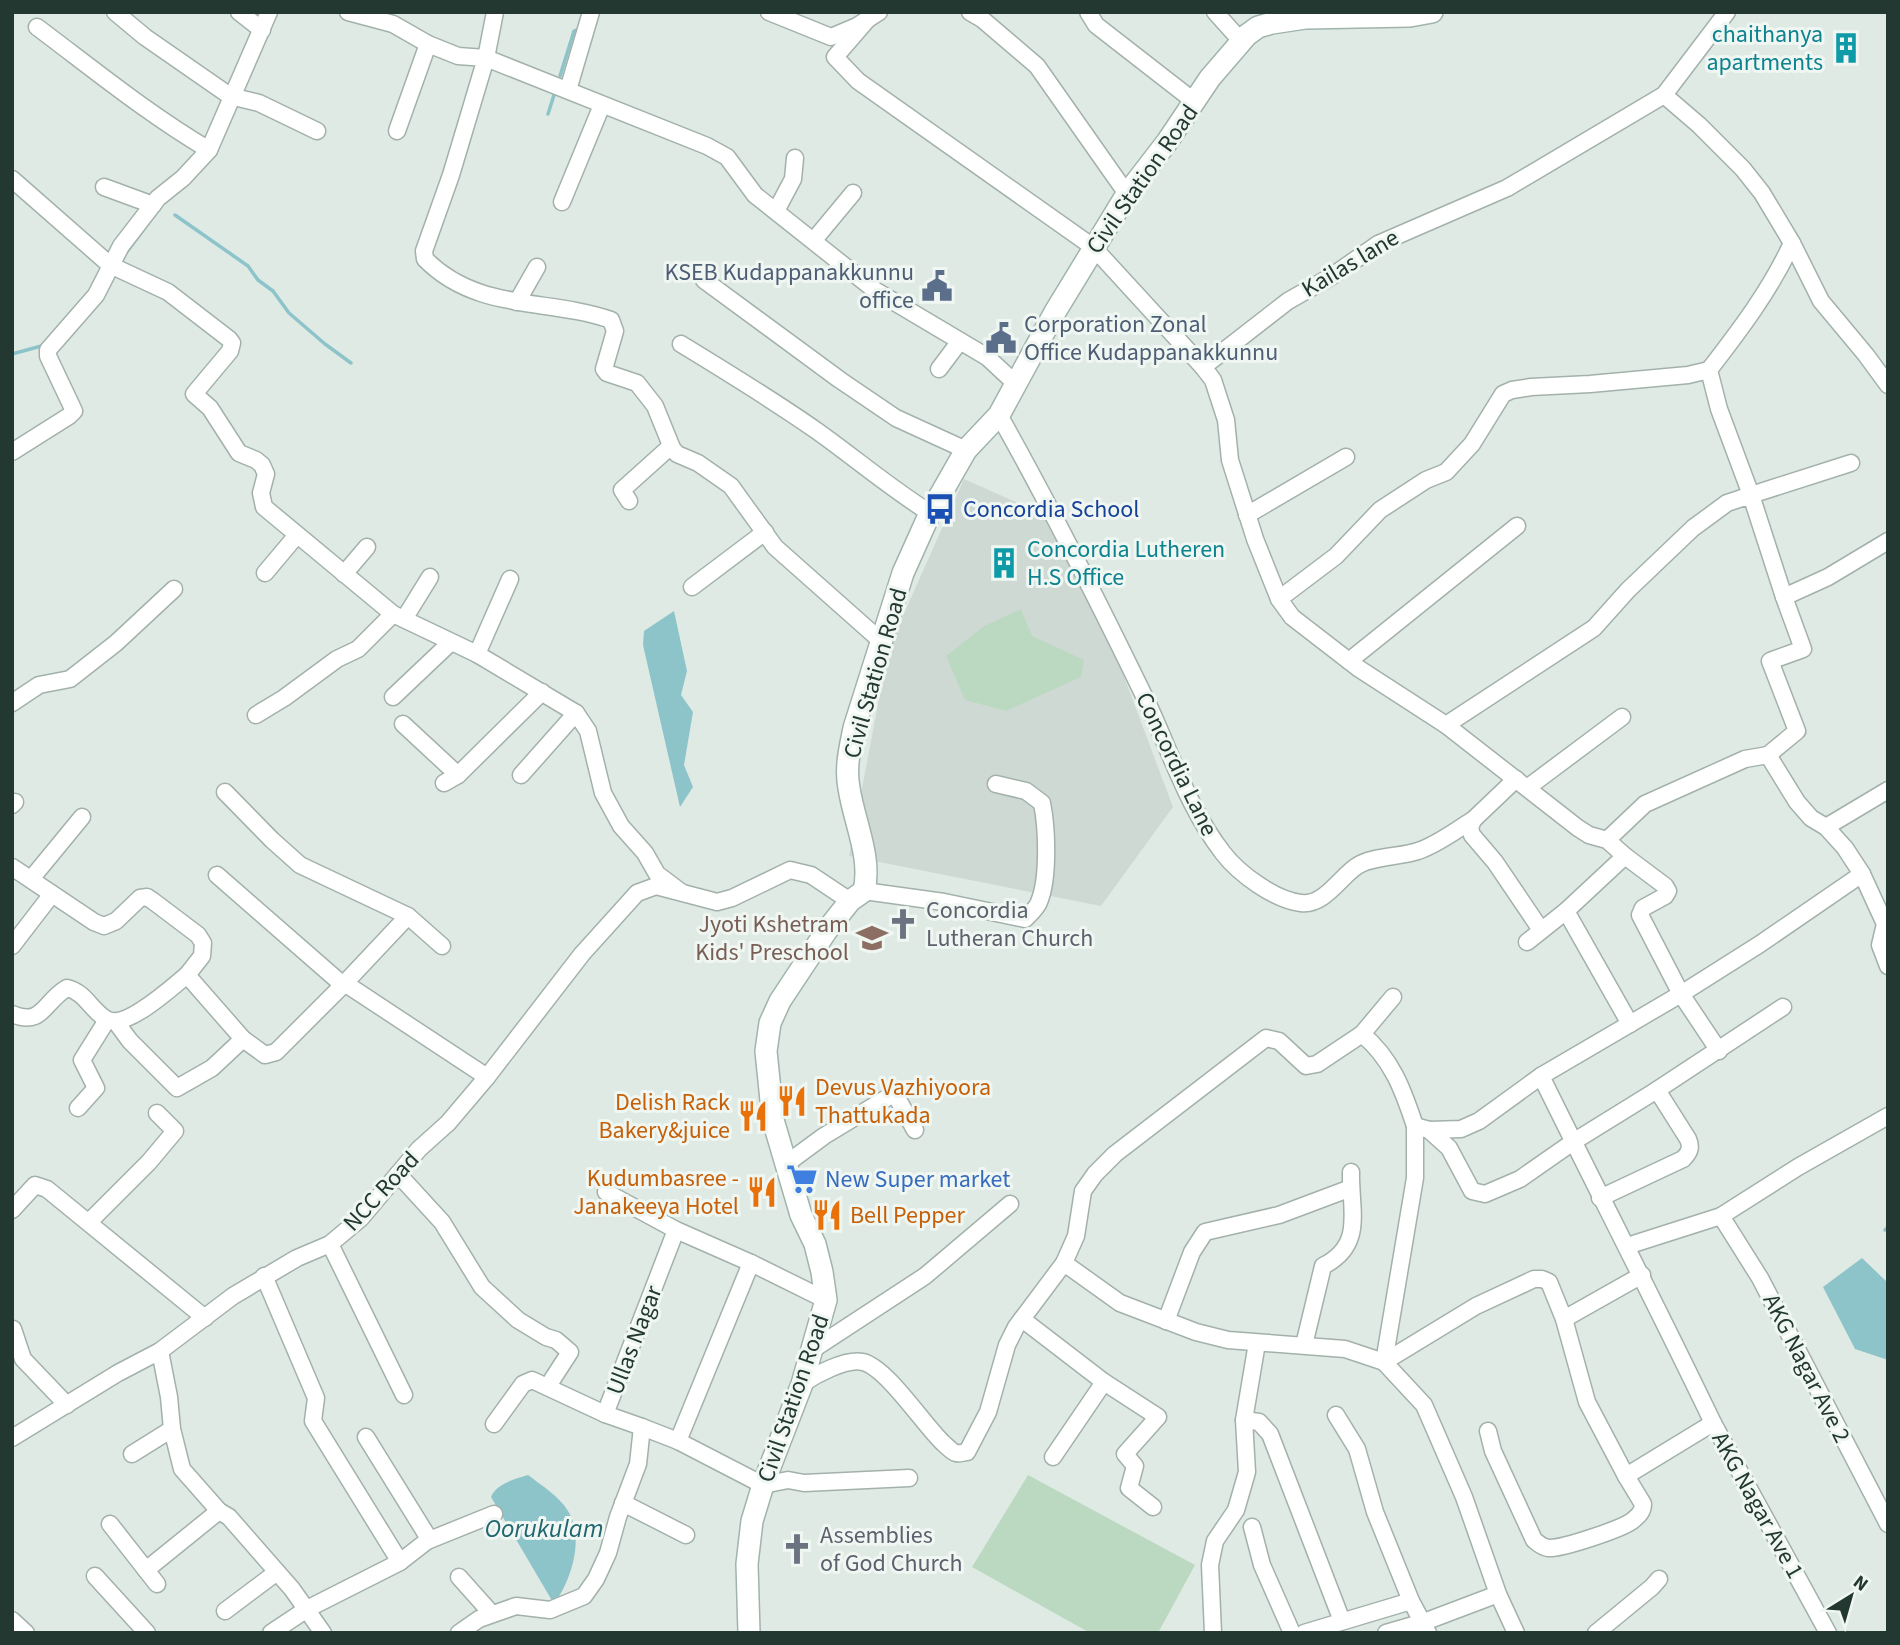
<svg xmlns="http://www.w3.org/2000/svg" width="1900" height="1645" font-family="'Source Sans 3',sans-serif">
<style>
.built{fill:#cfd9d4}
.green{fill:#bbd9c1}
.water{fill:#8dc4ca}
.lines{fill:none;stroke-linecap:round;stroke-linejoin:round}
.stream{stroke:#8dc4ca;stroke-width:3.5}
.street-casing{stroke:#a3b1ab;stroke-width:19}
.secondary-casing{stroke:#a0b4ac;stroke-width:24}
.street{stroke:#fff;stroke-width:16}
.secondary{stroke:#fff;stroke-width:21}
.labels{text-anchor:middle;stroke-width:6;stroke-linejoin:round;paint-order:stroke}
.culture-label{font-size:24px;fill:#0d838f;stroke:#f0f7f3;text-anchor:end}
.street-label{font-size:24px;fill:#223831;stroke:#f0f7f3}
.service-label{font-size:24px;fill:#4e5e75;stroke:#f0f7f3;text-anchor:end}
.transit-label{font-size:24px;fill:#164399;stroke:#f0f7f3;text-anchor:start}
.worship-label{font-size:24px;fill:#5b616d;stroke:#f0f7f3;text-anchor:start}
.education-label{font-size:24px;fill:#785e54;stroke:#f0f7f3;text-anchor:end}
.food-label{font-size:24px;fill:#c56008;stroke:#f0f7f3;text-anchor:start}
.shop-label{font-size:24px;fill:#366cbe;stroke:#f0f7f3;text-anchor:start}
.water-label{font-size:26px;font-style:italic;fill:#22666f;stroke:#f0f7f3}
</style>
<rect width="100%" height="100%" fill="#e0eae5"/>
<polygon class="built" points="964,479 1043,514 1079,570 1120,666 1173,807 1101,906 849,856 889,647"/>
<g class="green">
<polygon points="1021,609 1032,636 1084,660 1081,677 1006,711 965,700 946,656 984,626"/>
<polygon points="1028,1475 1195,1565 1158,1633 1090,1633 972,1567"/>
</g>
<g class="water">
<polygon points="674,611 687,671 681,695 693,712 684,765 693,787 680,807 643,645 644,631"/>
<polygon points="1862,1258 1888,1283 1888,1360 1855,1349 1823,1287"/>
<path d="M528,1475C541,1485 560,1497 568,1511C585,1538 571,1581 554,1604L491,1497C496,1484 514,1479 528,1475Z"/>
</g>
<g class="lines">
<g class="stream">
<polyline points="560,76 574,31 581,28"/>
<polyline points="548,114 554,95"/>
<polyline points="175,215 248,266 258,280 273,291 289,313 325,344 351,363"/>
<polyline points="126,253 156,213"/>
<polyline points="12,354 45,345"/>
<polyline points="1885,1230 1888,1227"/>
</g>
<defs>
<g id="street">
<polyline points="115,12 145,37 230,96 259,103 317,131"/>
<polyline points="239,12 262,30"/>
<path d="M348,12L393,24L428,44L458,56L486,58L451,175L424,251L425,259C477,312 548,298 611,320L615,331L604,369L607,373L637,383L655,406L672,448L677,454L698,463L731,486L775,547L881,641"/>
<polyline points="495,12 486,58 707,146 727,157 755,195 876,291 987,357 1016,384"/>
<polyline points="769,12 831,37 857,26 879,12"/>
<polyline points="970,12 982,19 1037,66 1127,194"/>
<polyline points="1088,12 1096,25 1195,102"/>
<polyline points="1215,12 1242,42"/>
<polyline points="867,20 835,57 858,81 1093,247 1203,367 1288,301 1332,276 1378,244 1507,188 1664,95 1727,12"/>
<path d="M37,27C93,69 148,114 209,150"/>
<polyline points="568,90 591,12"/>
<polyline points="1664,95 1699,125 1743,169 1762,193 1792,243 1821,301 1866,355 1888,385"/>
<polyline points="397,131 428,44"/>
<polyline points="12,179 110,265 168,292 229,339 232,343 230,351 194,394 210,408 239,453 256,460 262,465 266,474 261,493 264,507 393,614 477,654 576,713 588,731 603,793 621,826 645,853 657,874 681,892"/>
<polyline points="104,187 153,205"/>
<polyline points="562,202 602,105"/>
<polyline points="776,211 793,179 795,158"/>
<polyline points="814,240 853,193"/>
<path d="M1792,243C1771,289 1740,330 1709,370L1719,409L1751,495L1851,463"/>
<polyline points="704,280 840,380 896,418 966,450"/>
<polyline points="517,302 537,267"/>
<path d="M681,344C727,372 773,400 817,431C855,458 890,488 930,513"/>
<path d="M1203,367L1213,380L1226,420L1230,460L1255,539L1279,599L1292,617L1358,668L1446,725L1578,828L1589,835L1607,840L1625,856L1665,886L1668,891L1665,896L1643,908L1640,915L1681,994L1541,1076C1598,1192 1657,1306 1713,1423"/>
<polyline points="939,369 960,341"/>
<path d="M999,415C1052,509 1100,605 1147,702C1171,753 1188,808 1223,853C1239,874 1275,900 1301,903C1324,906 1340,877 1357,866C1371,856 1401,857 1418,851C1437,845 1456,830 1473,820"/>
<polyline points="12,452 69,416 74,411 48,356 48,350 96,295 121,246 158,198 183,178 209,150 269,12"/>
<polyline points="629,501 622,490 671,446"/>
<polyline points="1247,515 1346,457"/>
<polyline points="265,573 297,535"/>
<polyline points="344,574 367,547"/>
<polyline points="692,587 765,532"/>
<polyline points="1279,599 1336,556 1380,510 1426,480 1446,472 1472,444 1503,394 1512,390 1531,387 1590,384 1688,375 1709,370"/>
<polyline points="404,619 430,577"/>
<polyline points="477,654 510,579"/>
<polyline points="1349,661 1517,526"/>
<polyline points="393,697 450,643"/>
<polyline points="12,703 39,685 70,679 116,643 174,589"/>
<polyline points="256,715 284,698 337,659 358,649 393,614"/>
<polyline points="403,724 458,775"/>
<polyline points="1446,725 1594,628 1628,590 1693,528 1727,503 1751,495 1784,597 1828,577 1888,541"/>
<polyline points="1768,755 1797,731 1770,661 1803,649 1784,597"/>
<polyline points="521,775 576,713"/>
<polyline points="1516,779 1473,820 1470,828 1472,835 1495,862 1541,930"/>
<polyline points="444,783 458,775 542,692"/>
<polyline points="1527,788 1622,717"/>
<polyline points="225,792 272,840 300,865 408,916 442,946"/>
<polyline points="12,805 15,802"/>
<polyline points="1826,827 1888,790"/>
<polyline points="1607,840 1645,804 1745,759 1768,755 1797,802 1811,818 1826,827 1845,848 1862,874 1885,924 1880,945 1888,966"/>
<polyline points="12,867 94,922 104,926 116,921 140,898 147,897 153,901 198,935 203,943 202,956 187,975 243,1039 265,1055 276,1052 343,985 349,986 487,1077"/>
<polyline points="217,875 343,985 408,916"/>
<polyline points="31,879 82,817"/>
<path d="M864,891L944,902L1025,919C1030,914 1037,908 1039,902C1049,878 1047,828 1042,803L1026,791L996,784"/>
<polyline points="1566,911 1630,1024"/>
<polyline points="1527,942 1566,911 1625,856"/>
<polyline points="12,946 52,894"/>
<path d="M12,1014C43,1027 44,1001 67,988C85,992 91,1010 106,1019C125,1031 172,987 187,975"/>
<polyline points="116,1022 130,1041 177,1088 212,1068 243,1039"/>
<polyline points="1362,1034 1393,997"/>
<polyline points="1719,1051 1681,994 1760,944 1862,874"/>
<polyline points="1657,1090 1783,1007"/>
<polyline points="78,1108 96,1088 82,1060 107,1020"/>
<polyline points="1429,1130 1461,1129 1479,1121 1541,1076"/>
<polyline points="786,1164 824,1136 890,1096 896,1096 915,1130"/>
<polyline points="398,1174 442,1222 482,1287 518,1320 546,1337 556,1340 570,1352 548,1386"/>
<polyline points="606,1192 676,1230 751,1263 826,1300"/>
<polyline points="12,1210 35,1185 47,1189 205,1318"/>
<polyline points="1721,1216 1760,1278 1888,1524"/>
<polyline points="89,1222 149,1162 175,1131 157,1113"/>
<polyline points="330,1244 404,1395"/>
<polyline points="1627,1246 1721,1216 1798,1167 1888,1116"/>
<polyline points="1064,1263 1120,1303 1196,1332 1228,1340 1345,1349 1384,1362 1424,1405 1464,1497 1498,1594 1516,1633"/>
<polyline points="264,1276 316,1398 313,1421 400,1562"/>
<polyline points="1022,1319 1104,1382 1158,1417 1125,1454 1135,1466 1129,1488 1153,1507"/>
<polyline points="1564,1319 1587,1402 1626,1476"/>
<polyline points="1166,1321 1192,1252 1205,1232 1279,1215 1351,1188"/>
<polyline points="13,1329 23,1359 67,1405"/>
<path d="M1304,1345L1323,1266C1365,1245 1350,1210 1351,1172"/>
<polyline points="812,1350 925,1276 1010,1204"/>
<polyline points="160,1351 169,1397 172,1429 182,1469 219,1511 229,1517 292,1589 323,1633"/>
<polyline points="1384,1362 1476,1306 1534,1279 1542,1279 1549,1282 1564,1319 1642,1275"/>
<polyline points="1384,1362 1415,1178 1415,1126"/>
<path d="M802,1384C815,1375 846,1358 863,1362C887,1368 923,1424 943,1443C947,1446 952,1452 956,1453C960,1454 964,1452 967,1452L988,1412L1007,1345L1016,1327L1064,1263L1076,1236L1083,1191L1095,1174L1115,1154L1266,1038L1279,1041L1306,1066L1317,1064L1362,1034C1392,1059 1403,1090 1415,1126L1429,1130L1449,1148L1472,1191L1485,1194L1520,1179L1573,1142L1657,1090L1688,1139C1692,1148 1689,1153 1683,1159L1600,1198"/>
<polyline points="1336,1415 1357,1449 1375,1512 1411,1601 1428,1633"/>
<polyline points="1244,1420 1259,1422 1270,1434 1342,1621"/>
<polyline points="494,1424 523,1384 532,1380 605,1414"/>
<polyline points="642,1427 605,1414 676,1230"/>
<path d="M1488,1431L1493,1451L1534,1540C1539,1544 1542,1547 1548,1548C1562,1549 1621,1529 1632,1521C1638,1516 1643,1512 1643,1504L1626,1476L1713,1423L1828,1633"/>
<polyline points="12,1438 118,1373 160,1351 233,1296 297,1258 330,1244 361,1218 419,1149 448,1123 487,1077 582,954 637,893 656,886 717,902 732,898 790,870 811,875 850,901"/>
<polyline points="678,1441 751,1263"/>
<polyline points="132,1454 172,1429"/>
<polyline points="1053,1457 1104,1382"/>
<polyline points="623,1503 686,1535"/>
<polyline points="110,1524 157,1584"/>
<polyline points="1252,1527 1262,1565 1292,1633"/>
<polyline points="427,1541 494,1514"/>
<polyline points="146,1570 219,1511"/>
<polyline points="95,1576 147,1633"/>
<polyline points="459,1577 492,1614"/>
<polyline points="225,1611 277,1572"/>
<polyline points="12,1620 26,1633"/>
<polyline points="271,1633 307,1609 400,1562 427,1541 428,1537 366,1437"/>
<polyline points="459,1633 479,1619 516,1606 550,1610 584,1596 596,1579 608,1553 618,1517 638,1464 642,1427 678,1441 763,1485 788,1480 804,1483 909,1478"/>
<polyline points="1213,1633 1210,1565 1215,1541 1236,1510 1247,1472 1244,1420 1257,1343"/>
<polyline points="1304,1633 1411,1601"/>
<polyline points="1386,1633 1424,1622 1498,1594"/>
<polyline points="1596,1633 1652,1587 1659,1579"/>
</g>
<path id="secondary" d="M749,1633L747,1564L752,1521L763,1485L802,1384L826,1300L822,1272L815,1244L801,1215L773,1120L766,1051L770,1023L780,1001L827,930L850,901L864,891C872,857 854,822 849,788C845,768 850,748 854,728L903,573L930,513L966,450L999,415L1055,312L1127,194L1167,142L1210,78L1247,35L1258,27L1272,23L1305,18L1410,16L1432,12"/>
</defs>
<use href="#street" class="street-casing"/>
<use href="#secondary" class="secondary-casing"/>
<use href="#street" class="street"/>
<use href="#secondary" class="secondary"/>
</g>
<defs>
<symbol id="building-bare" viewBox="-9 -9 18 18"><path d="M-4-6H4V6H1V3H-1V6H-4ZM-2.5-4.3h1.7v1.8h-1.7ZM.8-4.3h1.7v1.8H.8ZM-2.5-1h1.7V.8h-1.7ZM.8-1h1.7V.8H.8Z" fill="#0f9aa8" stroke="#f0f7f3" stroke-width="2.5" paint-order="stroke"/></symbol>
<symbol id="civic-bare" viewBox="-9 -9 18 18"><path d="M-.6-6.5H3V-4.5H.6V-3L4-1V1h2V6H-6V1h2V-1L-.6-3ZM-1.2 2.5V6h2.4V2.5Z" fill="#5c6f8a" stroke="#f0f7f3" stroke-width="2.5" paint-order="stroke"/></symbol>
<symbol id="bus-bare" viewBox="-9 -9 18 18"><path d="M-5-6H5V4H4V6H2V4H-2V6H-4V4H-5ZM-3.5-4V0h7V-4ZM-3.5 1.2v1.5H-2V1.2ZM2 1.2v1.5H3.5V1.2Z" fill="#1a4fb4" stroke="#f0f7f3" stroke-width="2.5" paint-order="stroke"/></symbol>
<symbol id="church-bare" viewBox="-9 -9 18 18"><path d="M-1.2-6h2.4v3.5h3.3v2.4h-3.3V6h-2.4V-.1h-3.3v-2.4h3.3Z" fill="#6b7280" stroke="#f0f7f3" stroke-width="2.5" paint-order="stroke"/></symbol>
<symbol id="school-bare" viewBox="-9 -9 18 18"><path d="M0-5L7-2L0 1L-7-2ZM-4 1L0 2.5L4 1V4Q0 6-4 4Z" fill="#8d6e63" stroke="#f0f7f3" stroke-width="2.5" paint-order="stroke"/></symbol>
<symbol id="restaurant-bare" viewBox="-9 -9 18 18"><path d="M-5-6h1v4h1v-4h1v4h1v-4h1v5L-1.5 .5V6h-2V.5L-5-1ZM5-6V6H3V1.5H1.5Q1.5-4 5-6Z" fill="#e8710a" stroke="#f0f7f3" stroke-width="2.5" paint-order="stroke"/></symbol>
<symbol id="supermarket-bare" viewBox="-9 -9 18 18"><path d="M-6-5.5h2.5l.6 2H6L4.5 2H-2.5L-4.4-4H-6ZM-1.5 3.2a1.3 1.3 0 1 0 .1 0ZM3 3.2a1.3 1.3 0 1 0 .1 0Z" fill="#3f7fe0" stroke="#f0f7f3" stroke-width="2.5" paint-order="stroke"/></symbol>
</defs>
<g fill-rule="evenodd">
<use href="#building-bare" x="1824" y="26" width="44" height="44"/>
<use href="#civic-bare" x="915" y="264" width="44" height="44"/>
<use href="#civic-bare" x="979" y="316" width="44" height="44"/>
<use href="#bus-bare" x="918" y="487" width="44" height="44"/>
<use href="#building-bare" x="982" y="541" width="44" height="44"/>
<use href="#church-bare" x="881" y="902" width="44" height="44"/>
<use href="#school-bare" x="850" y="916" width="44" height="44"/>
<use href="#restaurant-bare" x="770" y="1079" width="44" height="44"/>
<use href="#restaurant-bare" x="731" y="1094" width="44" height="44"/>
<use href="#supermarket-bare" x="780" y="1157" width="44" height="44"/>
<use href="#restaurant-bare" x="740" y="1170" width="44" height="44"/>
<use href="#restaurant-bare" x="805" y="1193" width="44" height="44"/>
<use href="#church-bare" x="775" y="1527" width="44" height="44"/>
</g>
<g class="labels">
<g class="culture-label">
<text x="1823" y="42">chaithanya<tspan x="1823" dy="28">apartments</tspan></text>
<text x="1027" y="557" text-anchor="start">Concordia Lutheren<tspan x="1027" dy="28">H.S Office</tspan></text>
</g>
<g class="street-label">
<text transform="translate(1142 179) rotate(-55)" y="8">Civil Station Road</text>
<text transform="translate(1350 263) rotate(-31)" y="8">Kailas lane</text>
<text transform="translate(875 673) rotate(-74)" y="8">Civil Station Road</text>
<text transform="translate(1177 764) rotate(64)" y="8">Concordia Lane</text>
<text transform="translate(381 1191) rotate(-47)" y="8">NCC Road</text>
<text transform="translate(634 1340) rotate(-69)" y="8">Ullas Nagar</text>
<text transform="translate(1807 1368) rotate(63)" y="8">AKG Nagar Ave 2</text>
<text transform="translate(793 1398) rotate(-71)" y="8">Civil Station Road</text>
<text transform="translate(1758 1505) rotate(61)" y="8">AKG Nagar Ave 1</text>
</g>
<g class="service-label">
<text x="914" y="280">KSEB Kudappanakkunnu<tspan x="914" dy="28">office</tspan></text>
<text x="1024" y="332" text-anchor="start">Corporation Zonal<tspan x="1024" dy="28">Office Kudappanakkunnu</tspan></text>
</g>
<g class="transit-label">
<text x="963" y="517">Concordia School</text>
</g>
<g class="worship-label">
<text x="926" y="918">Concordia<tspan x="926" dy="28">Lutheran Church</tspan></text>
<text x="820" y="1543">Assemblies<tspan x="820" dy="28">of God Church</tspan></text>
</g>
<g class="education-label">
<text x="849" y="932">Jyoti Kshetram<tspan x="849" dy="28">Kids' Preschool</tspan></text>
</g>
<g class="food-label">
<text x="815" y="1095">Devus Vazhiyoora<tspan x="815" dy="28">Thattukada</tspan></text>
<text x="730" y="1110" text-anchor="end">Delish Rack<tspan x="730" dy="28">Bakery&amp;juice</tspan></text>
<text x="739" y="1186" text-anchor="end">Kudumbasree -<tspan x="739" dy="28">Janakeeya Hotel</tspan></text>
<text x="850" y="1223">Bell Pepper</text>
</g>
<g class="shop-label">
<text x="825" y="1187">New Super market</text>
</g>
<g class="water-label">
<text x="544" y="1537">Oorukulam</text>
</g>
</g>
<rect width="1900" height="1645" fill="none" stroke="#223831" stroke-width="28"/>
<g transform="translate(1851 1596) rotate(37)" stroke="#f0f7f3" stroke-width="5" paint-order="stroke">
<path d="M0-5L12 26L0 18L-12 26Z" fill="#223831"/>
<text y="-10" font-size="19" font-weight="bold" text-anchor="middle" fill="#223831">N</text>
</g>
</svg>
